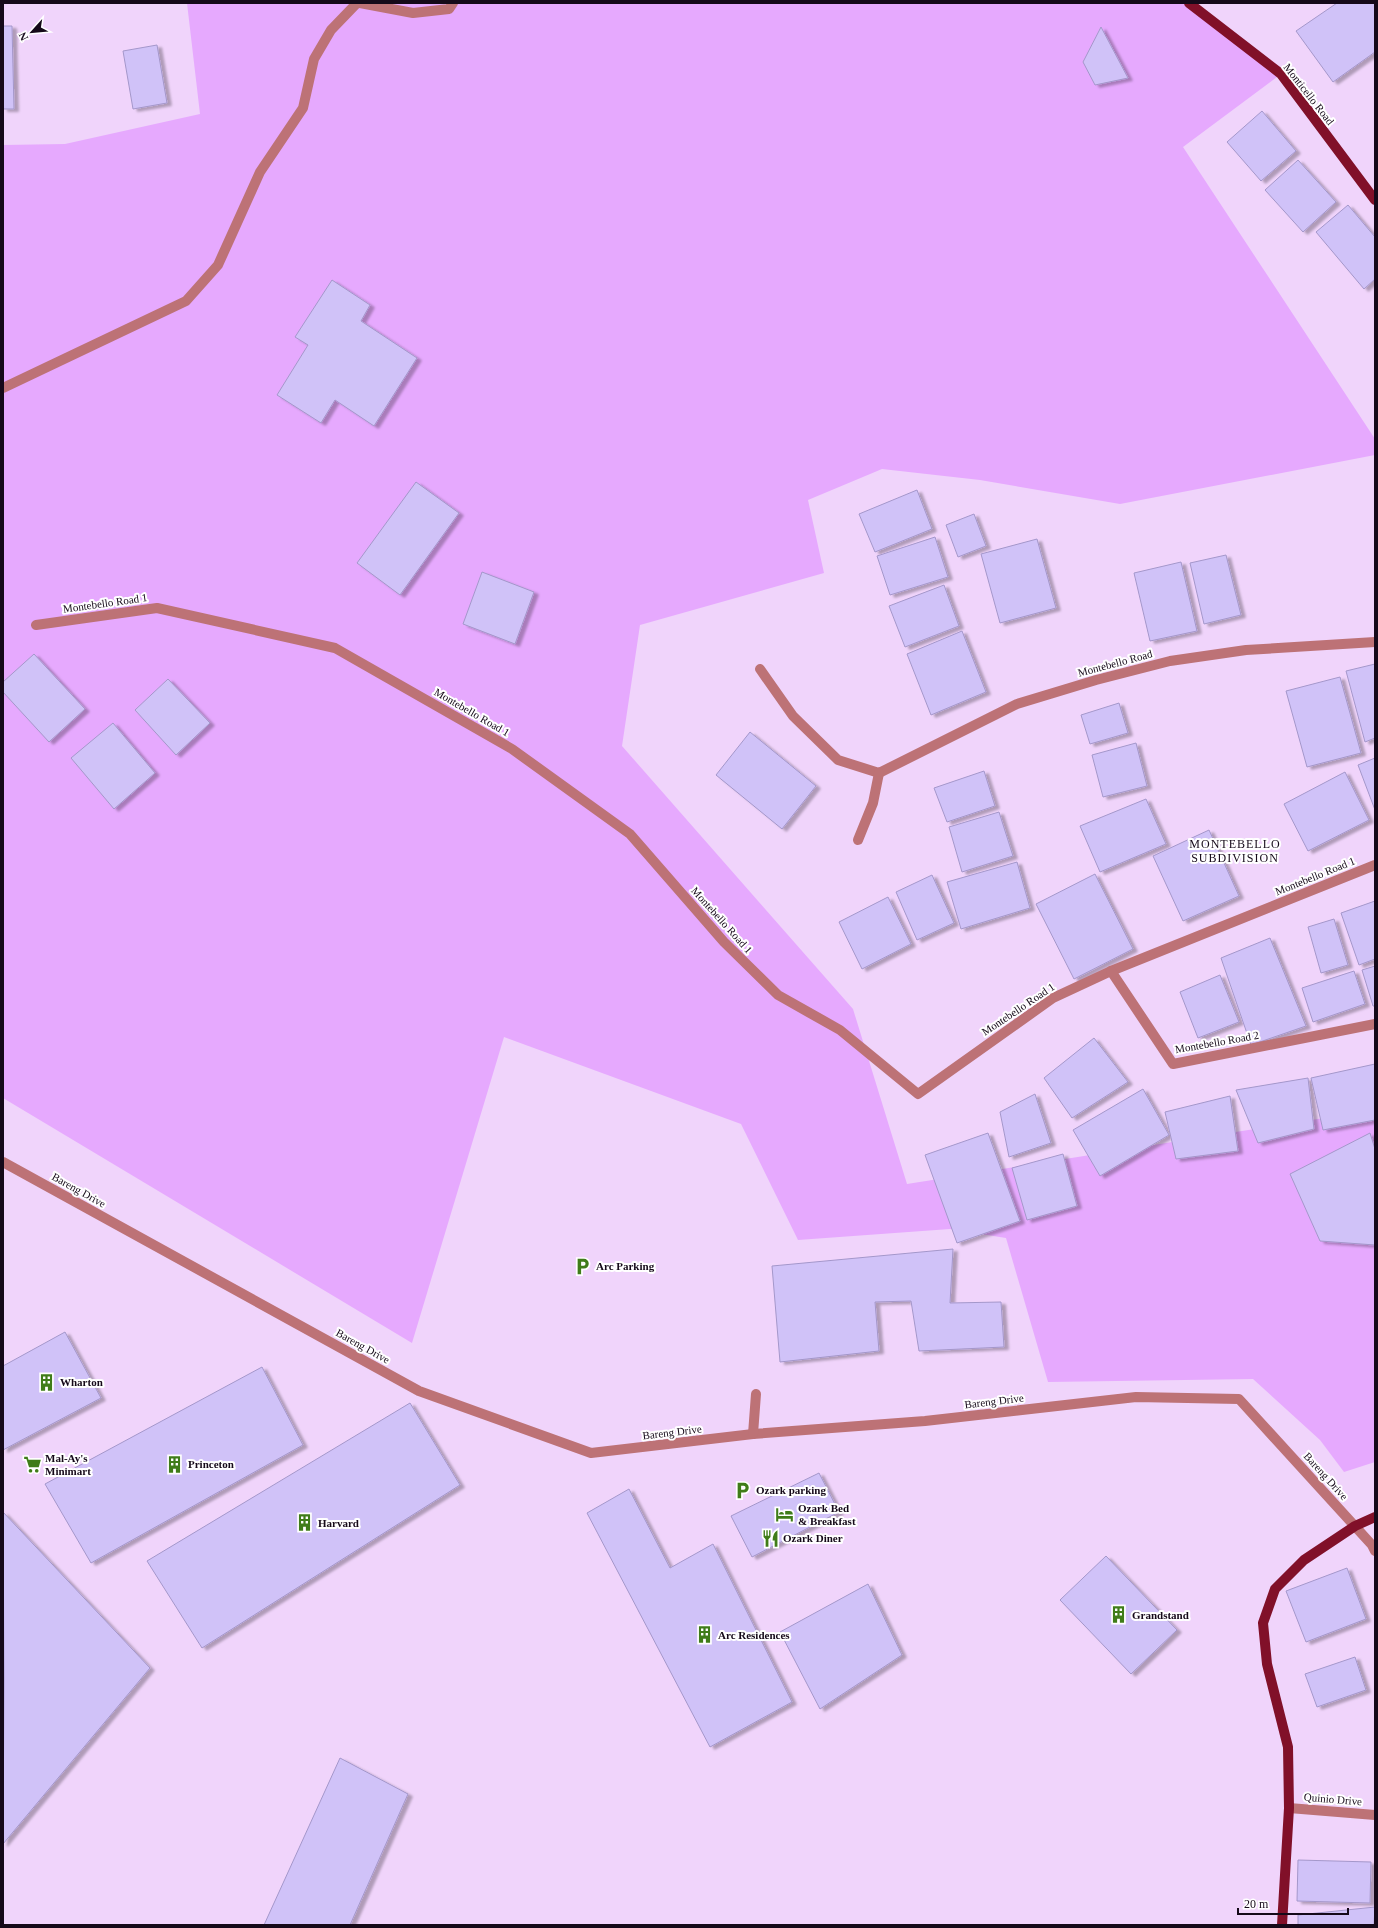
<svg xmlns="http://www.w3.org/2000/svg" width="1378" height="1928" font-family="Georgia,serif">
<style>
.green{fill:#e6a9fe}
.building{fill:#d0c2f8;stroke:#a497ca;filter:url(#shadow)}
.lines{fill:none;stroke-linecap:round;stroke-linejoin:round}
.minor{stroke:#bd7276;stroke-width:10}
.major{stroke:#811029;stroke-width:10}
.labels{text-anchor:middle;stroke-width:4;stroke-linejoin:round;paint-order:stroke}
.street-label{font-size:11px;fill:#150919;stroke:#fff}
.poi-label{font-size:11px;font-weight:bold;fill:#150919;stroke:#fff;text-anchor:start}
.neighbourhood-label{font-size:12px;letter-spacing:1px;fill:#150919;stroke:#fff}
</style>
<defs>
<filter id="shadow"><feDropShadow dx="4.5" dy="2.5" stdDeviation="1" flood-color="#0004"/></filter>
</defs>
<rect width="100%" height="100%" fill="#f0d4fb"/>
<polygon class="green" points="187,3 1189,3 1281,74 1183,147 1375,439 1375,455 1120,504 980,480 882,469 808,500 824,573 640,625 622,746 853,1009 907,1184 1375,1110 1375,1462 1344,1472 1320,1440 1253,1379 1048,1382 1006,1238 950,1229 798,1240 741,1124 504,1037 412,1343 3,1098 3,145 65,144 200,114"/>
<g class="building">
<polygon points="1337,3 1375,3 1375,52 1333,82 1296,31"/>
<polygon points="3,26 12,26 14,109 3,109"/>
<polygon points="1101,27 1128,78 1095,85 1083,62"/>
<polygon points="157,45 167,103 133,109 123,51"/>
<polygon points="1262,111 1296,151 1261,181 1227,142"/>
<polygon points="1298,160 1336,202 1303,232 1265,190"/>
<polygon points="1348,205 1375,237 1375,279 1364,289 1316,232"/>
<polygon points="332,280 370,305 361,321 417,358 374,426 335,400 321,423 277,395 308,345 295,337"/>
<polygon points="416,482 459,513 400,595 357,563"/>
<polygon points="917,490 932,529 875,552 859,514"/>
<polygon points="974,514 986,546 958,557 946,525"/>
<polygon points="935,537 948,577 890,595 877,556"/>
<polygon points="1037,539 1056,608 1000,623 981,554"/>
<polygon points="1226,555 1241,615 1204,624 1190,563"/>
<polygon points="1181,562 1197,631 1150,641 1134,573"/>
<polygon points="482,572 534,592 515,644 463,624"/>
<polygon points="944,585 959,626 905,647 889,606"/>
<polygon points="962,631 986,692 931,715 907,654"/>
<polygon points="34,654 85,709 49,742 3,692 3,682"/>
<polygon points="1375,664 1375,738 1365,742 1346,671"/>
<polygon points="1340,677 1361,753 1307,767 1286,691"/>
<polygon points="168,679 210,723 176,755 135,710"/>
<polygon points="1119,703 1128,733 1090,744 1081,715"/>
<polygon points="113,723 155,773 114,809 71,758"/>
<polygon points="750,732 816,786 782,829 716,775"/>
<polygon points="1136,743 1147,786 1103,797 1092,755"/>
<polygon points="1375,758 1375,810 1358,765"/>
<polygon points="984,771 995,806 947,822 934,788"/>
<polygon points="1345,772 1369,820 1308,851 1284,804"/>
<polygon points="1146,799 1166,844 1100,872 1080,826"/>
<polygon points="999,812 1013,856 962,872 949,827"/>
<polygon points="1209,830 1239,896 1183,921 1153,856"/>
<polygon points="1017,862 1030,908 961,929 947,882"/>
<polygon points="1095,874 1133,949 1074,979 1036,904"/>
<polygon points="932,875 954,923 917,940 896,892"/>
<polygon points="888,897 911,944 862,969 839,922"/>
<polygon points="1375,901 1375,959 1359,965 1341,913"/>
<polygon points="1334,919 1348,965 1321,973 1308,927"/>
<polygon points="1270,938 1306,1026 1251,1045 1221,958"/>
<polygon points="1375,966 1375,1006 1373,1006 1362,970"/>
<polygon points="1354,971 1365,1004 1313,1022 1302,988"/>
<polygon points="1220,975 1239,1022 1198,1038 1180,992"/>
<polygon points="1094,1038 1128,1082 1072,1118 1044,1078"/>
<polygon points="1375,1064 1375,1120 1323,1130 1311,1078"/>
<polygon points="1308,1078 1314,1129 1258,1143 1236,1090"/>
<polygon points="1143,1089 1169,1135 1100,1176 1073,1130"/>
<polygon points="1035,1094 1051,1143 1009,1157 1000,1112"/>
<polygon points="1230,1096 1238,1151 1176,1159 1165,1112"/>
<polygon points="988,1133 1020,1221 957,1243 925,1155"/>
<polygon points="1370,1133 1375,1149 1375,1245 1320,1241 1290,1174"/>
<polygon points="1063,1154 1077,1206 1027,1220 1012,1168"/>
<polygon points="953,1249 950,1303 1001,1302 1004,1347 919,1351 911,1301 875,1302 879,1351 780,1362 772,1266"/>
<polygon points="65,1332 101,1398 3,1450 3,1366"/>
<polygon points="262,1367 303,1445 91,1563 45,1484"/>
<polygon points="410,1403 460,1485 202,1648 147,1561"/>
<polygon points="819,1473 839,1512 752,1557 731,1516"/>
<polygon points="629,1489 670,1568 713,1544 792,1702 710,1747 587,1513"/>
<polygon points="3,1512 150,1668 3,1844 4,1681"/>
<polygon points="1106,1556 1177,1630 1131,1674 1060,1600"/>
<polygon points="1347,1568 1366,1619 1306,1642 1286,1591"/>
<polygon points="868,1584 902,1655 820,1709 780,1632"/>
<polygon points="1355,1657 1366,1690 1317,1707 1305,1674"/>
<polygon points="340,1758 408,1794 350,1925 264,1925"/>
<polygon points="1298,1860 1371,1862 1370,1903 1297,1901"/>
<polygon points="1375,1907 1374,1925 1298,1925 1298,1915"/>
</g>
<g class="lines">
<g class="minor">
<polyline points="360,3 413,13 449,9 453,3"/>
<polyline points="3,388 186,301 218,265 260,172 303,108 314,59 331,30 357,3"/>
<polyline points="36,625 157,608 335,648 512,749 630,834 724,942 778,995 840,1030 918,1094 1053,998 1111,971 1375,865"/>
<polyline points="760,669 793,716 838,760 879,773 1017,704 1096,680 1170,661 1246,650 1375,642"/>
<polyline points="858,840 873,803 879,773"/>
<polyline points="1111,971 1173,1064 1375,1024"/>
<polyline points="3,1162 419,1391 591,1453 753,1434 925,1421 1136,1397 1239,1399 1372,1545 1375,1551"/>
<polyline points="753,1434 756,1394"/>
<polyline points="1289,1808 1375,1815"/>
</g>
<g class="major">
<polyline points="1189,3 1281,74 1375,200"/>
<polyline points="1282,1925 1289,1808 1288,1747 1267,1664 1263,1623 1275,1589 1304,1560 1355,1526 1375,1517"/>
</g>
</g>
<defs>
<symbol id="parking-bare" viewBox="-9 -9 18 18"><path d="M-3.5-5.5H1a3.5 3.5 0 0 1 0 7H-1V5.5H-3.5ZM-1-3.4V-.6H.8a1.4 1.4 0 0 0 0-2.8Z" fill="#3f7c19" stroke="#fff" stroke-width="2.5" paint-order="stroke"/></symbol>
<symbol id="building-bare" viewBox="-9 -9 18 18"><path d="M-4-6H4V6H1V3H-1V6H-4ZM-2.5-4.3h1.7v1.8h-1.7ZM.8-4.3h1.7v1.8H.8ZM-2.5-1h1.7V.8h-1.7ZM.8-1h1.7V.8H.8Z" fill="#3f7c19" stroke="#fff" stroke-width="2.5" paint-order="stroke"/></symbol>
<symbol id="supermarket-bare" viewBox="-9 -9 18 18"><path d="M-6-5.5h2.5l.6 2H6L4.5 2H-2.5L-4.4-4H-6ZM-1.5 3.2a1.3 1.3 0 1 0 .1 0ZM3 3.2a1.3 1.3 0 1 0 .1 0Z" fill="#3f7c19" stroke="#fff" stroke-width="2.5" paint-order="stroke"/></symbol>
<symbol id="hotel-bare" viewBox="-9 -9 18 18"><path d="M-6-4.5h1.5V1H6V5H4.5V3h-9V5H-6ZM-4 0a1.8 1.8 0 1 1 3.6 0ZM.5 0V-2.5h3Q6-2.5 6 0Z" fill="#3f7c19" stroke="#fff" stroke-width="2.5" paint-order="stroke"/></symbol>
<symbol id="restaurant-bare" viewBox="-9 -9 18 18"><path d="M-5-6h1v4h1v-4h1v4h1v-4h1v5L-1.5 .5V6h-2V.5L-5-1ZM5-6V6H3V1.5H1.5Q1.5-4 5-6Z" fill="#3f7c19" stroke="#fff" stroke-width="2.5" paint-order="stroke"/></symbol>
</defs>
<g fill-rule="evenodd">
<use href="#parking-bare" x="570" y="1254" width="25" height="25"/>
<use href="#building-bare" x="34" y="1370" width="25" height="25"/>
<use href="#supermarket-bare" x="20" y="1452" width="25" height="25"/>
<use href="#building-bare" x="162" y="1452" width="25" height="25"/>
<use href="#parking-bare" x="730" y="1478" width="25" height="25"/>
<use href="#hotel-bare" x="772" y="1502" width="25" height="25"/>
<use href="#building-bare" x="292" y="1510" width="25" height="25"/>
<use href="#restaurant-bare" x="758" y="1526" width="25" height="25"/>
<use href="#building-bare" x="1106" y="1602" width="25" height="25"/>
<use href="#building-bare" x="692" y="1622" width="25" height="25"/>
</g>
<g class="labels">
<g class="street-label">
<text transform="translate(1309 94) rotate(52)" y="4">Monticello Road</text>
<text transform="translate(105 603) rotate(-8)" y="4">Montebello Road 1</text>
<text transform="translate(1115 663) rotate(-15)" y="4">Montebello Road</text>
<text transform="translate(472 712) rotate(30)" y="4">Montebello Road 1</text>
<text transform="translate(1315 876) rotate(-22)" y="4">Montebello Road 1</text>
<text transform="translate(722 920) rotate(48)" y="4">Montebello Road 1</text>
<text transform="translate(1018 1009) rotate(-34)" y="4">Montebello Road 1</text>
<text transform="translate(1217 1042) rotate(-10)" y="4">Montebello Road 2</text>
<text transform="translate(79 1190) rotate(29)" y="4">Bareng Drive</text>
<text transform="translate(363 1346) rotate(29)" y="4">Bareng Drive</text>
<text transform="translate(994 1401) rotate(-7)" y="4">Bareng Drive</text>
<text transform="translate(672 1432) rotate(-7)" y="4">Bareng Drive</text>
<text transform="translate(1326 1476) rotate(48)" y="4">Bareng Drive</text>
<text transform="translate(1333 1799) rotate(5)" y="4">Quinio Drive</text>
</g>
<g class="poi-label">
<text x="596" y="1270">Arc Parking</text>
<text x="60" y="1386">Wharton</text>
<text x="45" y="1462">Mal-Ay's<tspan x="45" dy="13">Minimart</tspan></text>
<text x="188" y="1468">Princeton</text>
<text x="756" y="1494">Ozark parking</text>
<text x="798" y="1512">Ozark Bed<tspan x="798" dy="13">&amp; Breakfast</tspan></text>
<text x="318" y="1527">Harvard</text>
<text x="783" y="1542">Ozark Diner</text>
<text x="1132" y="1619">Grandstand</text>
<text x="718" y="1639">Arc Residences</text>
</g>
<g class="neighbourhood-label">
<text x="1235" y="848">MONTEBELLO<tspan x="1235" dy="14">SUBDIVISION</tspan></text>
</g>
</g>
<rect width="1378" height="1928" fill="none" stroke="#150919" stroke-width="8"/>
<g transform="translate(32 32) rotate(243)" stroke="#ffffff" stroke-width="3" paint-order="stroke">
<path d="M0-3L7 15L0 10L-7 15Z" fill="#150919"/>
<text y="-6" font-size="11" font-weight="bold" text-anchor="middle" fill="#150919">N</text>
</g>
<path d="M1238 1908v6h110v-6" fill="none" stroke="#150919" stroke-width="2"/>
<text x="1244" y="1908" font-size="12" fill="#150919" stroke="#ffffff" stroke-width="3" paint-order="stroke">20 m</text>
</svg>
